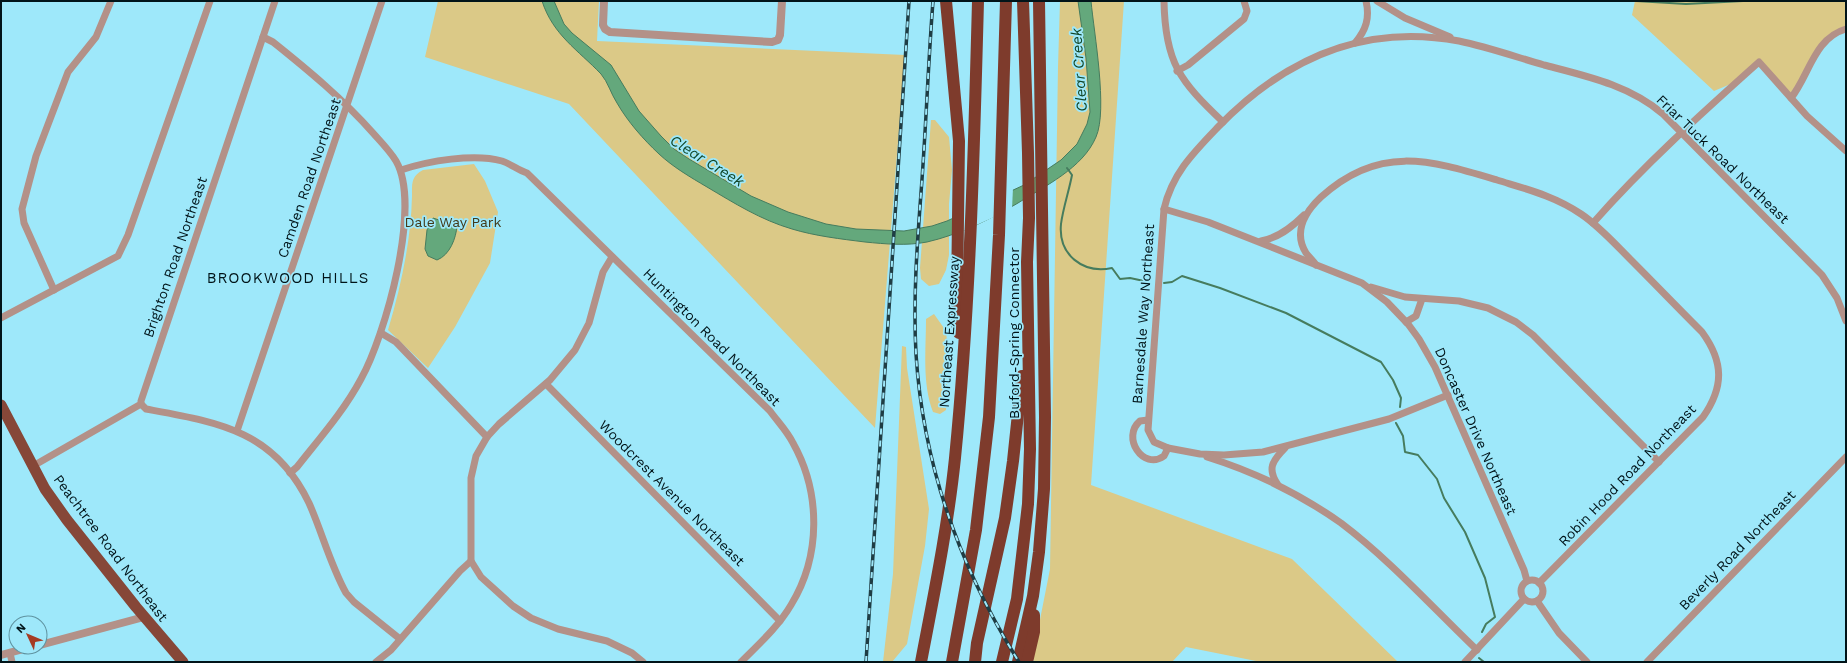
<svg xmlns="http://www.w3.org/2000/svg" width="1847" height="663" font-family="'Work Sans',sans-serif">
<style>
.green{fill:#dbc987}
.water{fill:#64a87c;stroke:#467c5e}
.pier{fill:#9ee8fa}
.lines{fill:none;stroke-linecap:round;stroke-linejoin:round}
.stream{stroke:#467c5e;stroke-width:2}
.minor{stroke:#b39188;stroke-width:7}
.tertiary{stroke:#b39188;stroke-width:8}
.trunk{stroke:#864738;stroke-width:11}
.motorway{stroke:#7e3b2c;stroke-width:12}
.rail-casing{stroke:#1f3d44;stroke-width:3.5}
.rail{stroke:#9ee8fa;stroke-width:2;stroke-dasharray:6;stroke-linecap:butt}
.labels{text-anchor:middle;stroke-width:3.5;stroke-linejoin:round;paint-order:stroke}
.street-label{font-size:14px;fill:#011419;stroke:#9ee8fa}
.park-label{font-size:14px;fill:#423919;stroke:#9ee8fa}
.water-label{font-size:15px;font-style:italic;fill:#124729;stroke:#9ee8fa}
.neighbourhood-label{font-size:15px;letter-spacing:1px;fill:#011419;stroke:#9ee8fa}
</style>
<rect width="100%" height="100%" fill="#9ee8fa"/>
<g class="green">
<polygon points="438,1 599,1 597,41 905,55 875,428 569,104 425,57"/>
<polygon points="1060,1 1124,1 1091,485 1292,559 1398,662 1261,662 1186,647 1172,662 1037,662 1032,660 1050,569 1058,67"/>
<polygon points="1635,1 1846,1 1846,29 1819,48 1788,98 1757,61 1733,83 1714,91 1632,15"/>
<polygon points="931,120 935,120 949,137 952,170 949,204 949,255 946,270 939,284 929,286 921,279 920,268"/>
<path d="M474,164L485,181L498,212L490,263L455,327L428,368L388,330C401,286 411,241 412,196C412,184 411,176 423,170Z"/>
<path d="M934,314L946,331L948,352L946,410L940,414L933,412C922,383 926,350 926,319Z"/>
<polygon points="902,346 906,347 907,368 929,509 925,546 907,644 892,662 883,662 893,574"/>
</g>
<g class="water">
<path d="M542,1H554L564,24L572,33L611,65L639,111L661,136L674,149L689,159L751,196L788,212L826,224L856,229L904,231L932,226L947,221L1024,185L1061,160L1077,144L1087,124L1090,112L1086,58L1078,1H1091C1094,33 1108,110 1096,137C1083,168 1045,186 1018,203C991,219 958,235 927,242C907,246 885,244 865,242C841,239 815,236 792,229C761,220 734,203 707,187C690,177 673,167 659,154C643,139 628,122 617,103C611,94 608,82 601,74C578,50 553,35 542,1Z"/>
<path d="M433,218L457,226C456,238 450,255 437,260L428,256L425,249L427,230Z"/>
</g>
<polygon class="pier" points="1013,188 1012,209 952,236 952,217"/>
<g class="lines">
<g class="stream">
<polyline points="1636,1 1686,4 1743,1"/>
<path d="M1067,168L1072,175C1069,191 1063,208 1061,224C1058,255 1083,274 1112,268L1120,279L1130,278L1144,281"/>
<polyline points="1164,283 1172,282 1182,276 1220,288 1286,313 1381,362 1393,380 1401,398 1400,407"/>
<polyline points="1396,423 1403,436 1405,452 1418,455 1437,479 1444,498 1465,532 1485,578 1495,617 1486,624 1482,632"/>
<polyline points="1479,658 1484,662"/>
</g>
<g class="minor">
<path d="M1164,1C1165,63 1180,81 1223,122"/>
<polyline points="1377,1 1405,18 1450,37"/>
<path d="M263,37L273,42C308,70 343,99 373,133C381,142 390,151 396,161C422,206 385,336 361,379C344,411 319,439 297,467L290,473"/>
<path d="M1355,43C1366,30 1370,18 1366,1"/>
<polyline points="1177,71 1188,65 1244,19 1247,11 1244,1"/>
<path d="M1791,98C1809,76 1814,38 1846,29"/>
<path d="M401,170C428,161 474,153 502,161C511,164 518,170 527,173L770,411C778,422 787,431 793,443C821,493 821,556 791,605C778,627 759,644 741,662"/>
<polyline points="1164,209 1208,222 1362,283 1387,302 1408,324 1419,339 1435,367 1524,570 1527,581"/>
<path d="M1593,223C1644,165 1702,113 1759,62L1807,116L1846,151"/>
<path d="M1261,241C1278,238 1291,228 1304,215"/>
<polyline points="612,257 603,272 589,323 575,350 550,380 499,424 487,437 476,456 471,478 471,561 481,577 513,606 531,618 558,629 607,641 632,653 643,662"/>
<path d="M1316,265C1313,260 1309,257 1306,253C1293,232 1305,212 1321,197C1379,144 1430,160 1497,180C1526,189 1555,196 1581,214C1599,226 1614,243 1630,259C1654,283 1678,308 1702,332C1724,362 1724,387 1703,417L1539,583"/>
<polyline points="1371,287 1405,297 1459,301 1488,308 1516,322 1533,335 1659,462"/>
<polyline points="54,290 24,223 22,209 36,156 68,72 96,37 111,1"/>
<polyline points="1,318 118,256 128,235 210,1"/>
<polyline points="1406,322 1416,316 1422,299"/>
<polyline points="381,333 396,342 487,437"/>
<polyline points="546,384 780,621"/>
<path d="M1448,395L1389,419L1263,452L1224,455L1200,454L1168,448L1154,442L1148,430L1164,209C1172,174 1193,153 1218,127C1284,59 1363,23 1459,41C1488,47 1516,57 1544,65C1586,76 1629,85 1663,114L1822,275L1837,298L1846,321"/>
<path d="M141,404L146,409C217,422 274,430 309,503C322,532 330,564 346,593L354,602L400,639"/>
<path d="M1148,420L1140,421C1121,437 1143,471 1164,456L1168,448"/>
<polyline points="237,431 382,1"/>
<path d="M1207,457C1255,472 1300,494 1341,523C1390,560 1433,608 1477,650"/>
<polyline points="33,466 141,404 141,401 275,1"/>
<path d="M1278,485C1267,469 1272,461 1285,448"/>
<circle cx="1532" cy="591" r="11"/>
<polyline points="1537,601 1559,633 1587,662"/>
<polyline points="10,653 12,662"/>
<polyline points="376,662 391,650 460,571 471,561"/>
<polyline points="1465,662 1524,599"/>
<polyline points="1647,662 1846,457"/>
</g>
<g class="tertiary">
<polyline points="604,1 603,25 605,29 610,32 772,42 778,40 780,35 782,1"/>
<polyline points="40,645 144,617"/>
<polyline points="1,655 31,647"/>
</g>
<polyline class="trunk" points="1,405 45,489 67,520 136,607 183,662"/>
<g class="motorway">
<polyline points="946,1 959,141 957,296 957,327 959,333"/>
<path d="M921,662C934,594 948,526 955,458C970,306 974,153 978,1"/>
<polyline points="952,662 976,530 989,417 999,235 1006,1"/>
<polyline points="975,662 977,643 1005,518 1013,461 1022,376"/>
<polyline points="1002,662 1017,599 1028,504 1030,449 1027,262 1029,218 1028,153 1023,1"/>
<polyline points="1018,662 1033,596 1039,552 1044,489 1045,417 1039,1"/>
<polyline points="1027,662 1034,632 1034,615"/>
</g>
<defs>
<g id="rail">
<path d="M933,1C928,65 926,129 921,193C917,246 913,300 916,354C923,465 960,568 1019,662"/>
<polyline points="866,662 909,1"/>
</g>
</defs>
<use href="#rail" class="rail-casing"/>
<use href="#rail" class="rail"/>
</g>
<g class="labels">
<g class="street-label">
<text transform="translate(1723 159) rotate(44)" y="5">Friar Tuck Road Northeast</text>
<text transform="translate(309 178) rotate(-71)" y="5">Camden Road Northeast</text>
<text transform="translate(175 257) rotate(-71)" y="5">Brighton Road Northeast</text>
<text transform="translate(1143 314) rotate(-86)" y="5">Barnesdale Way Northeast</text>
<text transform="translate(949 332) rotate(-86)" y="5">Northeast Expressway</text>
<text transform="translate(1014 333) rotate(-90)" y="5">Buford-Spring Connector</text>
<text transform="translate(712 337) rotate(45)" y="5">Huntington Road Northeast</text>
<text transform="translate(1476 431) rotate(66)" y="5">Doncaster Drive Northeast</text>
<text transform="translate(1627 475) rotate(-46)" y="5">Robin Hood Road Northeast</text>
<text transform="translate(672 493) rotate(45)" y="5">Woodcrest Avenue Northeast</text>
<text transform="translate(111 548) rotate(53)" y="5">Peachtree Road Northeast</text>
<text transform="translate(1737 550) rotate(-46)" y="5">Beverly Road Northeast</text>
</g>
<g class="park-label">
<text x="453" y="227">Dale Way Park</text>
</g>
<g class="water-label">
<text transform="translate(1079 70) rotate(-94)" y="5">Clear Creek</text>
<text transform="translate(707 161) rotate(32)" y="5">Clear Creek</text>
</g>
<g class="neighbourhood-label">
<text x="288" y="283">BROOKWOOD HILLS</text>
</g>
</g>
<rect width="1847" height="663" fill="none" stroke="#011419" stroke-width="4"/>
<g transform="translate(28 635) rotate(314)"><circle r="19" fill="#9ee8fa" stroke="#5f93a0"/>
<path d="M0-3L7 15L0 10L-7 15Z" fill="#a53b23"/>
<text y="-6" font-size="11" font-weight="bold" text-anchor="middle" fill="#011419">N</text>
</g>
</svg>
